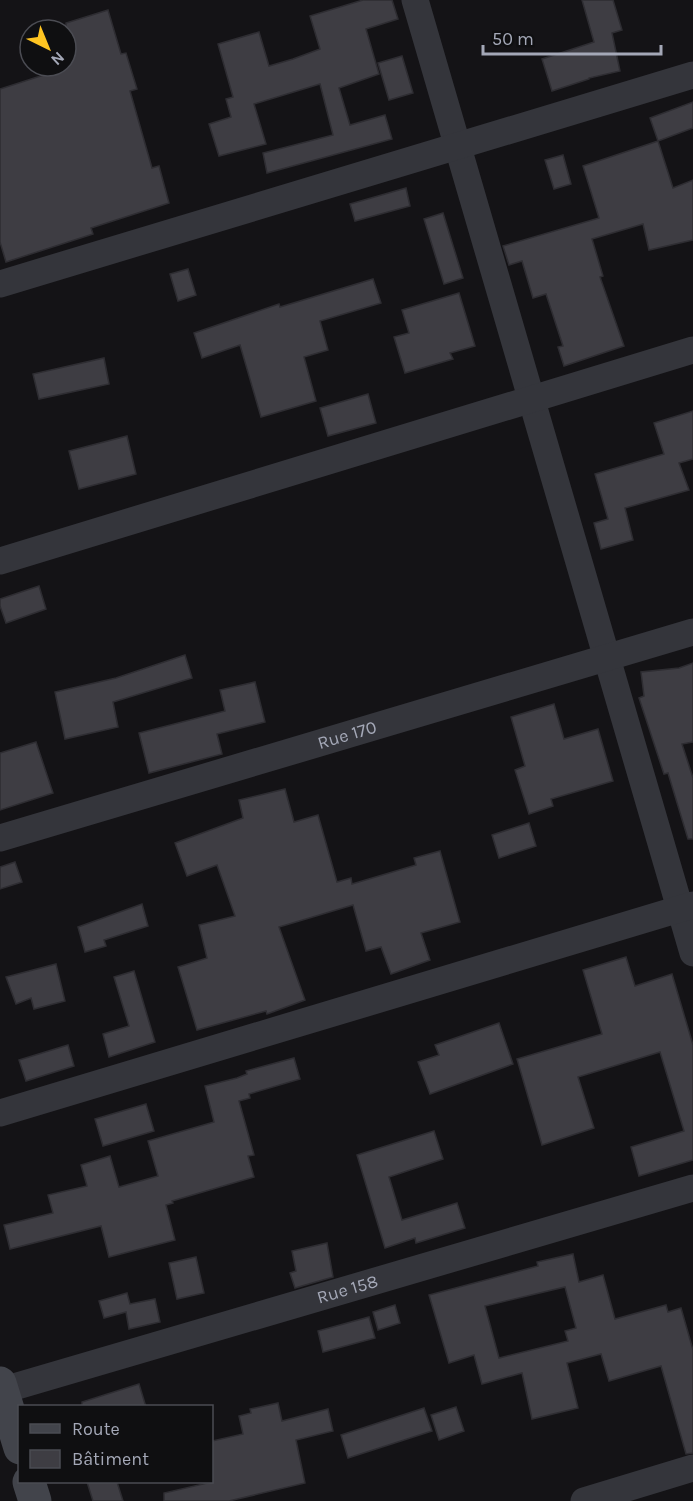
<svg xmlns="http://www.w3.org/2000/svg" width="693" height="1501" font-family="Karla,sans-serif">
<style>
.building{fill:#3e3d43;stroke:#2e2d32;stroke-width:1.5;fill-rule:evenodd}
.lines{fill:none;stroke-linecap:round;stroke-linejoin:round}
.street{stroke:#34353b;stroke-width:27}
.secondary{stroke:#42444b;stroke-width:33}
.labels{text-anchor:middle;stroke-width:4.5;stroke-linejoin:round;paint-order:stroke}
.street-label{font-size:18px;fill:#a4a8b7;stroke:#0f0f11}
</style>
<rect width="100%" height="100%" fill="#141316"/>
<g class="building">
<polygon points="363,0 392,0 398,19 366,29 379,74 339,88 350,125 385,115 392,139 267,173 263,153 333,135 320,84 254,104 266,144 219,156 209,124 231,117 226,99 233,97 218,44 259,32 269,66 293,59 320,49 310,16"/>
<polygon points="582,0 613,0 622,30 612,33 620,71 589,78 589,79 552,91 542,59 594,42"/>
<polygon points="108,10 121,54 126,53 137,89 130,91 152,168 159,166 169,203 91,228 93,234 6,262 0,242 0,89 53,72 51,66 66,66 66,23"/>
<polygon points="402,56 413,93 389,100 378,63"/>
<polygon points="693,102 693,128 658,141 650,118"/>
<polygon points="658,141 673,188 693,180 693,240 649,250 643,224 592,239 603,276 600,277 624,346 564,366 558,347 563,346 546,294 533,298 522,261 509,265 503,246 599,218 583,166"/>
<polygon points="563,155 571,184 554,189 545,160"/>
<polygon points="406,188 410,206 355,221 350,204"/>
<polygon points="443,213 463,278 444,284 424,219"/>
<polygon points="188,269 196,295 178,301 170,274"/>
<polygon points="373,279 381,303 320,321 328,350 304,357 316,401 261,417 240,345 202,358 194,333 279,304 280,307"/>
<polygon points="459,293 475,346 450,353 453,359 405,373 394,337 409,333 402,310"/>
<polygon points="104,358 109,384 39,399 33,374"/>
<polygon points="368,394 376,423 328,436 320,408"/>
<polygon points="693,411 693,459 679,463 689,490 625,508 633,540 601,549 594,523 608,519 595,474 664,454 654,423"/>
<polygon points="127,436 136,474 79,489 69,451"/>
<polygon points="39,586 46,609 6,623 0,606 0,599"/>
<polygon points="185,655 192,678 113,702 118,727 65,739 55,692 116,678"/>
<polygon points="693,663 693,742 682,744 693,778 693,839 688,839 668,773 664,774 639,698 644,696 641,672 679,668"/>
<polygon points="255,682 265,722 217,734 222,754 149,773 139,733 225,711 220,690"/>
<polygon points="554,704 564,739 598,729 613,781 551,799 553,806 529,814 515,770 525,766 511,717"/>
<polygon points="36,742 53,793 0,810 0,753"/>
<polygon points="285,789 294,822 318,815 337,882 351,878 352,884 416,865 414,858 440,851 460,922 421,933 430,960 391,974 381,947 366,951 353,905 279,927 305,1000 267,1014 266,1011 197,1030 178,967 207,958 199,925 235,916 217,865 187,876 175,843 243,818 239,800"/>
<polygon points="529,823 536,846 499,858 492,835"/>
<polygon points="15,862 22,882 0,889 0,867"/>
<polygon points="142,904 148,926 104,940 106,946 85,952 78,927"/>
<polygon points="626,957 635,986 672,974 693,1045 693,1160 639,1176 631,1147 684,1131 660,1052 578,1077 594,1128 542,1145 517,1059 602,1034 583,970"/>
<polygon points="56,964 65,1001 34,1009 31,998 16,1004 6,977"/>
<polygon points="134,971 155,1042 109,1057 103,1034 129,1026 114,977"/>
<polygon points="499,1023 513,1064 430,1094 418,1062 439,1055 435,1045"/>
<polygon points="68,1045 74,1066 26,1081 19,1060"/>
<polygon points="294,1058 300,1079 249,1094 250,1098 239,1101 254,1155 248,1156 254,1177 172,1201 173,1203 166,1205 175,1240 109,1257 101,1226 10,1249 4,1225 53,1213 48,1195 87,1186 81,1165 110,1156 119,1187 158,1176 148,1141 214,1122 205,1086 237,1078 247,1074 246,1071"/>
<polygon points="146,1104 154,1131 103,1146 95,1119"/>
<polygon points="434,1131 443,1159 389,1177 402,1220 457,1203 465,1228 416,1243 415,1238 385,1248 357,1155"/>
<polygon points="327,1243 333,1277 295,1288 290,1273 296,1271 292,1251"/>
<path d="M573,1254L579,1282L603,1275L615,1319L666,1305L668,1312L681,1308L693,1350V1453L686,1454L661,1366L609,1381L601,1354L567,1363L578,1408L532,1419L522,1373L482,1384L474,1355L449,1363L429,1295L538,1266L537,1262ZM565,1287L576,1328L565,1331L568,1341L499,1358L485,1306Z"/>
<polygon points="196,1257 204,1293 177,1299 169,1263"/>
<polygon points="127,1293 130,1304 155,1299 160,1322 129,1329 126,1312 104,1318 99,1301"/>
<polygon points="395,1305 400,1323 378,1330 373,1312"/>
<polygon points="369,1317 375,1338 323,1352 318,1331"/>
<polygon points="139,1384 146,1407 82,1407 82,1402"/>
<polygon points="278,1403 282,1421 328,1409 333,1431 296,1440 305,1483 229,1501 164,1501 164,1493 212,1482 212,1441 243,1434 239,1416 251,1413 250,1409"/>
<polygon points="456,1407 464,1431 439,1440 431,1415"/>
<polygon points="424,1408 432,1431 348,1458 341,1435"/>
<polygon points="87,1482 117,1482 123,1501 93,1501"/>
</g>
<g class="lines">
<g class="street">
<polyline points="415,0 693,953"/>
<polyline points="0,284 693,75"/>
<polyline points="0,561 693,350"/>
<path id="s1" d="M0,838L693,632"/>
<polyline points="0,1113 693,905"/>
<path id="s2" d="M0,1391L693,1188"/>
<polyline points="584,1501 693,1468"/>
</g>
<g class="secondary">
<polyline points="0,1383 20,1448"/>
<polyline points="29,1482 35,1501"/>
</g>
</g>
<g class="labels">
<g class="street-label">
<text dy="6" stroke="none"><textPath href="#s1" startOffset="362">Rue 170</textPath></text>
<text dy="6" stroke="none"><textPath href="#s2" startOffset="362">Rue 158</textPath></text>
</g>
</g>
<rect x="18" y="1405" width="195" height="78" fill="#0f0f11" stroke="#4b4c53" stroke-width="1.5"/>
<rect x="30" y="1424" width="30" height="9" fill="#42444b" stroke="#4b4c53" stroke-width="1.5"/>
<text x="72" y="1435" font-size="18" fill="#a4a8b7">Route</text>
<rect x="30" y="1450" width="30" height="18" fill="#3e3d43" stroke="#4b4c53" stroke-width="1.5"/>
<text x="72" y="1465" font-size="18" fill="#a4a8b7">Bâtiment</text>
<g transform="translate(48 48) rotate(137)"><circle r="28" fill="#0f0f11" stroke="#4b4c53" stroke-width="1.5"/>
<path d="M0-4.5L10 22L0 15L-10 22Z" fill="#ffc522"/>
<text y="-9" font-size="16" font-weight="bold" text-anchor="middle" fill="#a4a8b7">N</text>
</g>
<path d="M483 45v9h178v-9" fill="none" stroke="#a4a8b7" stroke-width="3"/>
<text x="492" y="45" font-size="18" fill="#a4a8b7" stroke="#0f0f11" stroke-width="4.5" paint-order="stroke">50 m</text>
</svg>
